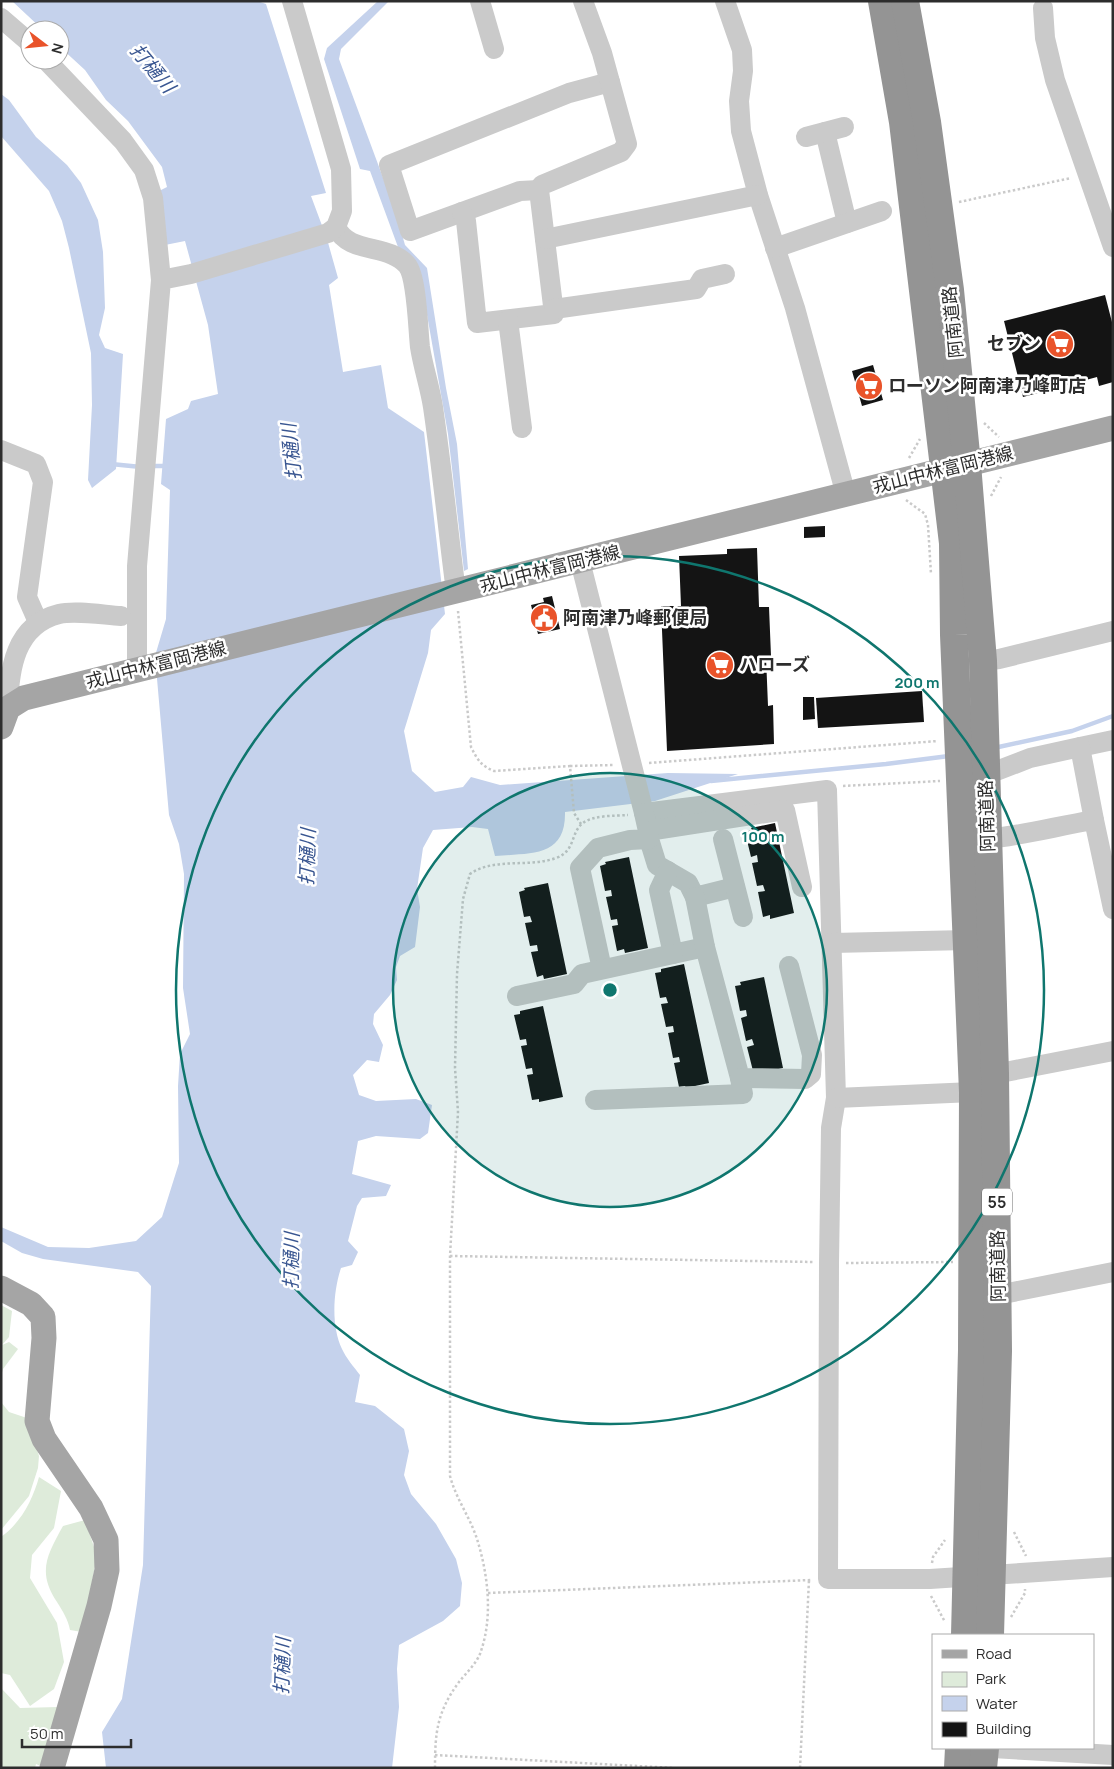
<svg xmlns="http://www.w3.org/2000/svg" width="1114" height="1769" font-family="Manrope,'Noto Sans JP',sans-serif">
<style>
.green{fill:#deebda}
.water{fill:#c5d2ec}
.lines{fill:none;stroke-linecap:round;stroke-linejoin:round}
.stream{stroke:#c5d2ec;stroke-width:4.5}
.building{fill:#141414}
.path{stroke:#cacaca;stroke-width:2.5;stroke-dasharray:2.5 2.5;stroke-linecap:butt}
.minor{stroke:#cacaca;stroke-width:20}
.major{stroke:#a5a5a5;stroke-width:25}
.highway{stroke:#949494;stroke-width:28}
.ring{fill:none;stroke:#0f766e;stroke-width:2.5}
.labels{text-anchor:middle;stroke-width:5;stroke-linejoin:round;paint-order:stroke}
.shield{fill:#fff;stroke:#6c6c6c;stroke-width:1}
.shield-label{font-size:16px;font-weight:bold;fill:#2d2d2d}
.street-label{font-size:18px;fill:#2d2d2d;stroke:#fff}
.poi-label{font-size:18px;font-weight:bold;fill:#2d2d2d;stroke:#fff;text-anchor:start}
.water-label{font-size:19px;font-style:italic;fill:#395691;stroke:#fff}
.centre{fill:#0f766e;stroke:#fff;stroke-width:2.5}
.ring-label{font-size:15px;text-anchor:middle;font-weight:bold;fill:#0f766e;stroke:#fff;stroke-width:5;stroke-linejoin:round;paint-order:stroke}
</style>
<rect width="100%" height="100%" fill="#fff"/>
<g class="green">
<polygon points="1,1305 12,1311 9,1337 2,1345 9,1342 18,1349 3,1369 1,1376"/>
<polygon points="1,1402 9,1412 27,1418 39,1456 38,1468 29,1496 1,1530"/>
<path d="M39,1477L61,1491L54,1528L32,1555L30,1578L57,1623L64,1662L54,1689L30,1706L10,1675L1,1673V1537C21,1523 33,1499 39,1477Z"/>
<path d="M85,1520L97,1556L82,1632L70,1630C68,1619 63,1612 57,1602C37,1572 47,1555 63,1526Z"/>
<polygon points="1,1688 20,1708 58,1707 43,1767 36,1764 35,1768 1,1768"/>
</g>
<g class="water">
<path d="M12,1H257L266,4L326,193L311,196L327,239L338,278L329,285L343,372L381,365L388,408L424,432L445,614L431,630L428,653L404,731L412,771L435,792L463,787L471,777L500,785L668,773L738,774L655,801L565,812C566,858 530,853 495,856L488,829L472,827L433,830L423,848L417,889L420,907L415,947L400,956L396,967L397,980L390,995L374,1014L373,1024L383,1045L379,1062L367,1060L353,1075L359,1095L376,1101L416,1099L432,1105L428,1133L420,1139L376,1136L358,1141L352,1174L391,1185L386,1196L362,1198L357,1206L348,1241L358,1252L352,1265L341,1268C333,1292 331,1326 342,1349C346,1358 354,1367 360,1375L355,1402L375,1406L404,1429L409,1451L404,1475L411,1494L436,1524L456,1559L462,1583L460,1606L443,1621L399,1645L397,1669L399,1707L392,1768H106L102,1732L122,1699L143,1565L151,1286L138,1272L43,1259L22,1253L1,1241V1227L48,1247L89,1248L136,1241L162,1217L179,1163L178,1086L180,1054L190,1034L183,988L184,874L179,844L169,815L155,656L166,619L170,490L161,484L166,419L188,409L191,401L218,394L208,325L185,241L165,245L159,191L167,187L162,167L128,121L106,100L85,70L60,47V30H43Z"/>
<polygon points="378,1 389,1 341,49 339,59 395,210 405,245 427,268 446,388 457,444 468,569 464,571 448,434 420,275 398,247 370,171 360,169 324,59 327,48"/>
<polygon points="1,94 9,100 36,137 67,165 81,183 98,220 103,252 105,308 99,335 105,348 123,354 116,469 92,488 88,480 92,405 91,353 69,248 62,221 49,191 1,136"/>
</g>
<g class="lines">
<g class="stream">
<polyline points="111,464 141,467"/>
<polyline points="151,466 168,466"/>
<polyline points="994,748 1072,731 1113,716"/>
<polyline points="711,781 886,764 949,756"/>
</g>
</g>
<g class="building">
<polygon points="1105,295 1113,326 1113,382 1099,386 1097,377 1023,397 1004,321"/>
<polygon points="873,365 883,400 862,406 852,371"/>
<polygon points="825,526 825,537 804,538 804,527"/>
<polygon points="757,548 759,607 769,607 771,656 766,657 768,706 773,705 774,744 667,751 661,606 681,606 679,556 727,554 727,549"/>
<polygon points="552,596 560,629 538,634 531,605 544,602 543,598"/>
<polygon points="922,691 924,722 818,728 816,698"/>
<polygon points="803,697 814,697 815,719 803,720"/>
<polygon points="775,823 794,913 770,919 770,915 763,917 758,892 765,891 763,885 757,886 752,863 758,862 757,855 751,857 745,832 752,830 751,828"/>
<polygon points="629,857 648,948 625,953 624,949 617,951 612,926 618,925 617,919 611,920 606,897 612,896 611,890 605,891 600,866 606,864 605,862"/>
<polygon points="548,883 567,974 544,979 543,975 537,977 531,952 538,951 537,945 530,946 525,923 532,922 530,916 524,917 519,892 525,890 524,888"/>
<polygon points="684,964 709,1083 686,1088 685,1086 679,1087 674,1063 680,1062 679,1057 673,1058 668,1033 674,1032 673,1026 666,1027 661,1004 668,1003 666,997 660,998 655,973 661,972 661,969"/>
<polygon points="764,977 783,1068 760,1073 753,1071 747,1047 754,1045 752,1039 746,1041 741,1018 747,1016 746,1010 740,1011 735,986 741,985 740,982"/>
<polygon points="543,1006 563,1097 539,1102 539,1099 532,1100 527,1075 533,1074 532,1068 526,1069 521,1046 527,1045 526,1039 520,1040 514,1015 520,1014 520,1011"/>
</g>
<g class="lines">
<g class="path">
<polyline points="959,202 1071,178"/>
<polyline points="984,423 999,437"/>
<polyline points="909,458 920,439"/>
<polyline points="991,496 1001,477"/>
<polyline points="906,500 925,514 928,525 931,574"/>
<path d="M458,611L471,747C477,759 481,766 494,771L570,766L574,813L581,824"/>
<polyline points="649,763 938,741"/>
<polyline points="570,766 614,765"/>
<polyline points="843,786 940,781"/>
<polyline points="450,1256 813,1262"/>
<polyline points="846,1263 953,1262"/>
<polyline points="1014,1532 1026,1556"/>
<polyline points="932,1563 933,1557 945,1540"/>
<polyline points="488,1593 812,1580"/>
<polyline points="931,1596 945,1622"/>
<polyline points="1011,1617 1025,1593 1025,1589"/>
<polyline points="435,1755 674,1768"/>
<path d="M435,1768C435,1732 437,1712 459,1682C466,1673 478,1662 481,1651C493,1616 488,1574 477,1539C470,1517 456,1499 450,1476V1256L458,1112L455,1068L457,974L463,899L470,874C494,857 528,868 556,858C576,851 570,833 583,823C593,815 615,816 628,815"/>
<polyline points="800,1768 809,1580"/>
</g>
<g class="minor">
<polyline points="480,1 494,49"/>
<polyline points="725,1 742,50 743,71 739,101 741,131 758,195 795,308 846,495"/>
<polyline points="1043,8 1045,38 1055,80 1113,247"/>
<polyline points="1,18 30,43"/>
<polyline points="46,60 123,141 144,170 153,198 161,280"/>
<polyline points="825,132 847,223"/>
<polyline points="806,137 844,127"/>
<polyline points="539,190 520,191 410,231 389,165 569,93 610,82"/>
<polyline points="462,212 466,221 477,323 554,314 539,190 542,185 621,152 627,144 602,53 583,1"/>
<path d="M336,227C349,255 388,243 407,265C417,277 418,330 420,347C423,367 430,387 433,407C442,468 448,530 456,592"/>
<polyline points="545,239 758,195"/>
<polyline points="775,248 882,211"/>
<polyline points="554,309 696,289 702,279 725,274"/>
<polyline points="508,320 522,428"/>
<polyline points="1,450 36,464 43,482 27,597 38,622"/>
<polyline points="580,561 644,813 827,790 836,1098 831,1128 829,1263 828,1579 930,1579 1113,1567"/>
<polyline points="983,661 999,659 1113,631"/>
<polyline points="137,670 137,566 161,280 191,274 328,233 336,227 342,211 341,169 292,1"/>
<path d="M8,708C9,669 15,625 59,614C75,610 104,615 121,616"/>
<polyline points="1080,747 1113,740"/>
<polyline points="986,775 1030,758 1080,747 1094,820"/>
<polyline points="644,813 648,831 785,810 802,887"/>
<polyline points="649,839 657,865 688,883 695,897 735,887"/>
<polyline points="723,839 743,917"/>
<path d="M988,839C1024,835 1058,826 1094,820L1113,909"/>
<polyline points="668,871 659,890 673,954 705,947"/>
<polyline points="695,897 705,947 740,1078 805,1079 811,1074 812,1055 789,966"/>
<polyline points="832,943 967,940"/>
<polyline points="602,969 580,868 598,848 630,840 649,839 648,831"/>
<polyline points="517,996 574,984 582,974 673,954"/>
<polyline points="836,1098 973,1092 995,1074 1113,1051"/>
<polyline points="595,1100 743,1094 740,1078"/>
<polyline points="998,1295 1113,1272"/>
<polyline points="992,1748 1113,1755"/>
</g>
<g class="major">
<polyline points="1,727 8,708 24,698 1113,428"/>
<polyline points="1,1288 31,1304 43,1317 44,1338 37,1421 44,1439 91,1508 106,1540 107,1570 99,1606 52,1768"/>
</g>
<g class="highway">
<polyline points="882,1 903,122 953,543 954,635 973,1092 972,1350 965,1635"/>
<polyline points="905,1 927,122 950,290 967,464 983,661 995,1074 998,1351 990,1635"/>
<polyline points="958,1768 959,1748"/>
<polyline points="983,1768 985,1748"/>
</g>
</g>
<circle cx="610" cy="990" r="217" fill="#0f766e" fill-opacity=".12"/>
<g class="ring">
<circle cx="610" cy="990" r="217"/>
<circle cx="610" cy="990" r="434"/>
</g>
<defs>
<symbol id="supermarket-disc" viewBox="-11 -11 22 22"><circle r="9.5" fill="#e9532a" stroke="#fff"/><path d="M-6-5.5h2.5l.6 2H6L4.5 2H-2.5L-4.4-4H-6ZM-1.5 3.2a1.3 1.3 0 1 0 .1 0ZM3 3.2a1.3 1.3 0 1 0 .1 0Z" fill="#fff"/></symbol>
<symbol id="civic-disc" viewBox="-11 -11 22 22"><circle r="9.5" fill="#e9532a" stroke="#fff"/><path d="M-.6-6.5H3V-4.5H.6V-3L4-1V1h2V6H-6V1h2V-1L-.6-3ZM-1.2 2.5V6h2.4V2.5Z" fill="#fff"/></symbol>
</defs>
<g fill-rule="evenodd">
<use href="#supermarket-disc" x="1044" y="328" width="32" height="32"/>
<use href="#supermarket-disc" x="853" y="370" width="32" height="32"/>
<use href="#civic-disc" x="528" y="602" width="32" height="32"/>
<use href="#supermarket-disc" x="704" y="649" width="32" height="32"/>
</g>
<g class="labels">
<rect class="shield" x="982" y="1188.5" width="30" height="27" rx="4"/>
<g class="shield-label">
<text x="997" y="1208">55</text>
</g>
<g class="street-label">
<text transform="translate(953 322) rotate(-96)" y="6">阿南道路</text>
<text transform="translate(943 470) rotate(-14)" y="6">戎山中林富岡港線</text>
<text transform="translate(550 569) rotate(-14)" y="6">戎山中林富岡港線</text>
<text transform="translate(156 665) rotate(-14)" y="6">戎山中林富岡港線</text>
<text transform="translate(987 816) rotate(-92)" y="6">阿南道路</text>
<text transform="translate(998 1266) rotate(-91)" y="6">阿南道路</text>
</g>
<g class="poi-label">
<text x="1041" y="350" text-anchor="end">セブン</text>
<text x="888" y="392">ローソン阿南津乃峰町店</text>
<text x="563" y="624">阿南津乃峰郵便局</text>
<text x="739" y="671">ハローズ</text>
</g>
<g class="water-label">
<text transform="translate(153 68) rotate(50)" y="7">打樋川</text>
<text transform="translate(291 452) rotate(-96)" y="7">打樋川</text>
<text transform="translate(307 857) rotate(-88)" y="7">打樋川</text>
<text transform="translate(291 1261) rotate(-89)" y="7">打樋川</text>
<text transform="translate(282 1666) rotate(-88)" y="7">打樋川</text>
</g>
</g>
<circle cx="610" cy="990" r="8" class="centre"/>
<g class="ring-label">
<text x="917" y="688">200 m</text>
<text x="763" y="842">100 m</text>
</g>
<rect width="1114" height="1769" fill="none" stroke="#2d2d2d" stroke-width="5"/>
<rect x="932" y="1634" width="162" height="115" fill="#ffffff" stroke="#ababab"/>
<rect x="942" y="1650" width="25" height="8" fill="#a5a5a5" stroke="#ababab"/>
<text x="976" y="1659" font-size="15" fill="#2d2d2d">Road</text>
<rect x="942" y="1672" width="25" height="15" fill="#deebda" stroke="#ababab"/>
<text x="976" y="1684" font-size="15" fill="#2d2d2d">Park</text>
<rect x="942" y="1696" width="25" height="15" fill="#c5d2ec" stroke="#ababab"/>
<text x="976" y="1709" font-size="15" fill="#2d2d2d">Water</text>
<rect x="942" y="1722" width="25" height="15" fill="#141414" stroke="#ababab"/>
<text x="976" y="1734" font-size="15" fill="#2d2d2d">Building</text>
<g transform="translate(45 45) rotate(106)"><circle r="24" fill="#ffffff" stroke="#ababab"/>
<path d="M0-4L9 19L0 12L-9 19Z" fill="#e9532a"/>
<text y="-8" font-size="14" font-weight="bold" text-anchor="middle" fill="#2d2d2d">N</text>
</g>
<path d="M22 1739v8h109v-8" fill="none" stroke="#2d2d2d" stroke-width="2.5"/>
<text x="30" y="1739" font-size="15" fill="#2d2d2d" stroke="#ffffff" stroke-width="4" paint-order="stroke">50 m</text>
</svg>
